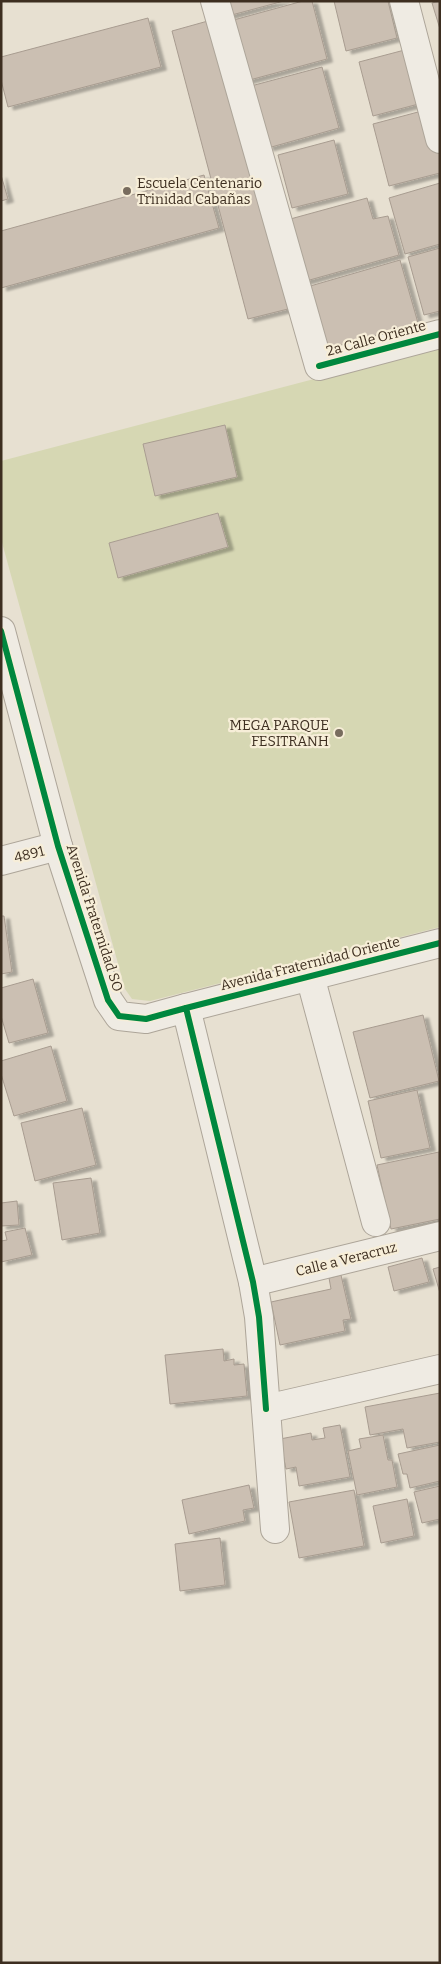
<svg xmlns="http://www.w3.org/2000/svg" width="441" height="1964" font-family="Bitter,serif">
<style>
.green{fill:#d6d7b3}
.building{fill:#cbbfb2;stroke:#a89c90;filter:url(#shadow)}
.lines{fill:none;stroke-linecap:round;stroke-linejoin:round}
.minor-casing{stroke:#ada599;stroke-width:30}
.minor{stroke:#efebe3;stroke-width:28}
.cycleway-casing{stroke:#f7eed8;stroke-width:9}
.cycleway{stroke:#00873e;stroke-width:6}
.poi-dot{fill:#786c5e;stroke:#f7eed8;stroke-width:2}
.labels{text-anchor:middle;stroke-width:4.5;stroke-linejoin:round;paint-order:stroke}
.poi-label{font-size:14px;fill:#3d2e20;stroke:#f7eed8;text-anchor:start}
.street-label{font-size:14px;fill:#3d2e20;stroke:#f7eed8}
</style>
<defs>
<filter id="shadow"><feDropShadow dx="5.5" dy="3" stdDeviation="1" flood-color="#0004"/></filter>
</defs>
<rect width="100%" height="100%" fill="#e7e0d1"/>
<polygon class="green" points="440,346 440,927 150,1001 132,999 125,989 1,539 1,461"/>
<g class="building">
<polygon points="224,1 284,1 228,16"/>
<polygon points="303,1 312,1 327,59 246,81 230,21"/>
<polygon points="334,1 388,1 397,38 346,51"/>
<polygon points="440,1 440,29 432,3"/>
<polygon points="148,18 161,67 8,107 1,80 1,57"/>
<polygon points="215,19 292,308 248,319 172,31"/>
<polygon points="416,47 430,101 373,116 359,62"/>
<polygon points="322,67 339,128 268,148 251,86"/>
<polygon points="433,108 440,133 440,173 389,186 373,124"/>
<polygon points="334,140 348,194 292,208 278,155"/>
<polygon points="1,175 8,199 1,201"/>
<polygon points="204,175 219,228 1,288 1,231"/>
<polygon points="440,183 440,244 405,254 389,198"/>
<polygon points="367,198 373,219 388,216 399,255 299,283 283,221"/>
<polygon points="440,248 440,311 424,315 408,257"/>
<polygon points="400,260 418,323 318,352 300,289"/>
<polygon points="225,425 237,477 155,496 143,444"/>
<polygon points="218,513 228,547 118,578 109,543"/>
<polygon points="1,916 4,916 12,972 1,974"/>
<polygon points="33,979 48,1033 9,1043 1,1016 1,988"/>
<polygon points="423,1015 439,1081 370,1098 353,1032"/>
<polygon points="51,1046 67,1101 14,1116 1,1074 1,1061"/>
<polygon points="417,1090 430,1148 381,1158 368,1101"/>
<polygon points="82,1108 96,1165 35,1181 21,1123"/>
<polygon points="439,1152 440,1219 391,1229 377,1165"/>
<polygon points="91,1178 100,1233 62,1240 53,1183"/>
<polygon points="17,1201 19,1225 1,1226 1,1203"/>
<polygon points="25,1228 32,1255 1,1262 1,1241 7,1240 5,1232"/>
<polygon points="422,1258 429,1282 394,1291 388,1267"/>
<polygon points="440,1267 440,1293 433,1269"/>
<polygon points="341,1275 351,1319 343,1320 345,1331 280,1345 271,1302 331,1289 329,1278"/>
<polygon points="223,1349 224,1361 234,1359 234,1365 244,1364 247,1396 170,1404 165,1355"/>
<polygon points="440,1393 440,1442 407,1448 403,1429 370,1435 365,1407"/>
<polygon points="340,1425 350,1477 299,1486 296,1467 286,1469 280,1439 311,1433 312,1440 325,1438 323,1428"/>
<polygon points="383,1435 388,1460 392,1460 397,1487 357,1495 348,1451 361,1448 359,1439"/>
<polygon points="440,1445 440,1481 410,1488 407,1474 403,1474 398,1454"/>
<polygon points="249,1485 254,1508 243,1510 245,1521 189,1534 182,1500"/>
<polygon points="440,1486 440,1519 422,1523 414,1492"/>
<polygon points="354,1490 364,1546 299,1558 289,1502"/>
<polygon points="407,1499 414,1536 381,1543 373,1506"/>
<polygon points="220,1538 225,1585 180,1591 175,1544"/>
</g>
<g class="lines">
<defs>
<g id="minor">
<polyline points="215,1 319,366 440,334"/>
<polyline points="404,1 440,139"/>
<polyline points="1,631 58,846 108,1000 119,1016 146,1019 186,1008 253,1282 259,1317 275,1529"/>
<polyline points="1,861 58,846"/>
<polyline points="310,976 376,1222"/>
<polyline points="186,1008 440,943"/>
<polyline points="253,1282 440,1236"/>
<polyline points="266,1409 440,1369"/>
</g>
</defs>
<use href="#minor" class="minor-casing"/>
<use href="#minor" class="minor"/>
<defs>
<g id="cycleway">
<polyline points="319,366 440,334"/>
<polyline points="1,631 58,846 108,1000 119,1016 146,1019 186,1008 253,1282 259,1317 266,1409"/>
<polyline points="186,1008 440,943"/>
</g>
</defs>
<use href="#cycleway" class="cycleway-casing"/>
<use href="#cycleway" class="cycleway"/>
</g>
<g class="poi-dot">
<circle cx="127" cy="191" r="5"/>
<circle cx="339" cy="733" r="5"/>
</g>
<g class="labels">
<g class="poi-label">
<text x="137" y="188">Escuela Centenario<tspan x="137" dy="16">Trinidad Cabañas</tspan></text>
<text x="329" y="730" text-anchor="end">MEGA PARQUE<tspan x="329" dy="16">FESITRANH</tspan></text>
</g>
<g class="street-label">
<text transform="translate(376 338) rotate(-15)" y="5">2a Calle Oriente</text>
<text transform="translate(29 854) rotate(-14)" y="5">4891</text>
<text transform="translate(95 918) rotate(72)" y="5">Avenida Fraternidad SO</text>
<text transform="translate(310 963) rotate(-14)" y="5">Avenida Fraternidad Oriente</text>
<text transform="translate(346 1259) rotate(-14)" y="5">Calle a Veracruz</text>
</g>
</g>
<rect width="441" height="1964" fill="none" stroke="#3d2e20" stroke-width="5"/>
</svg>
